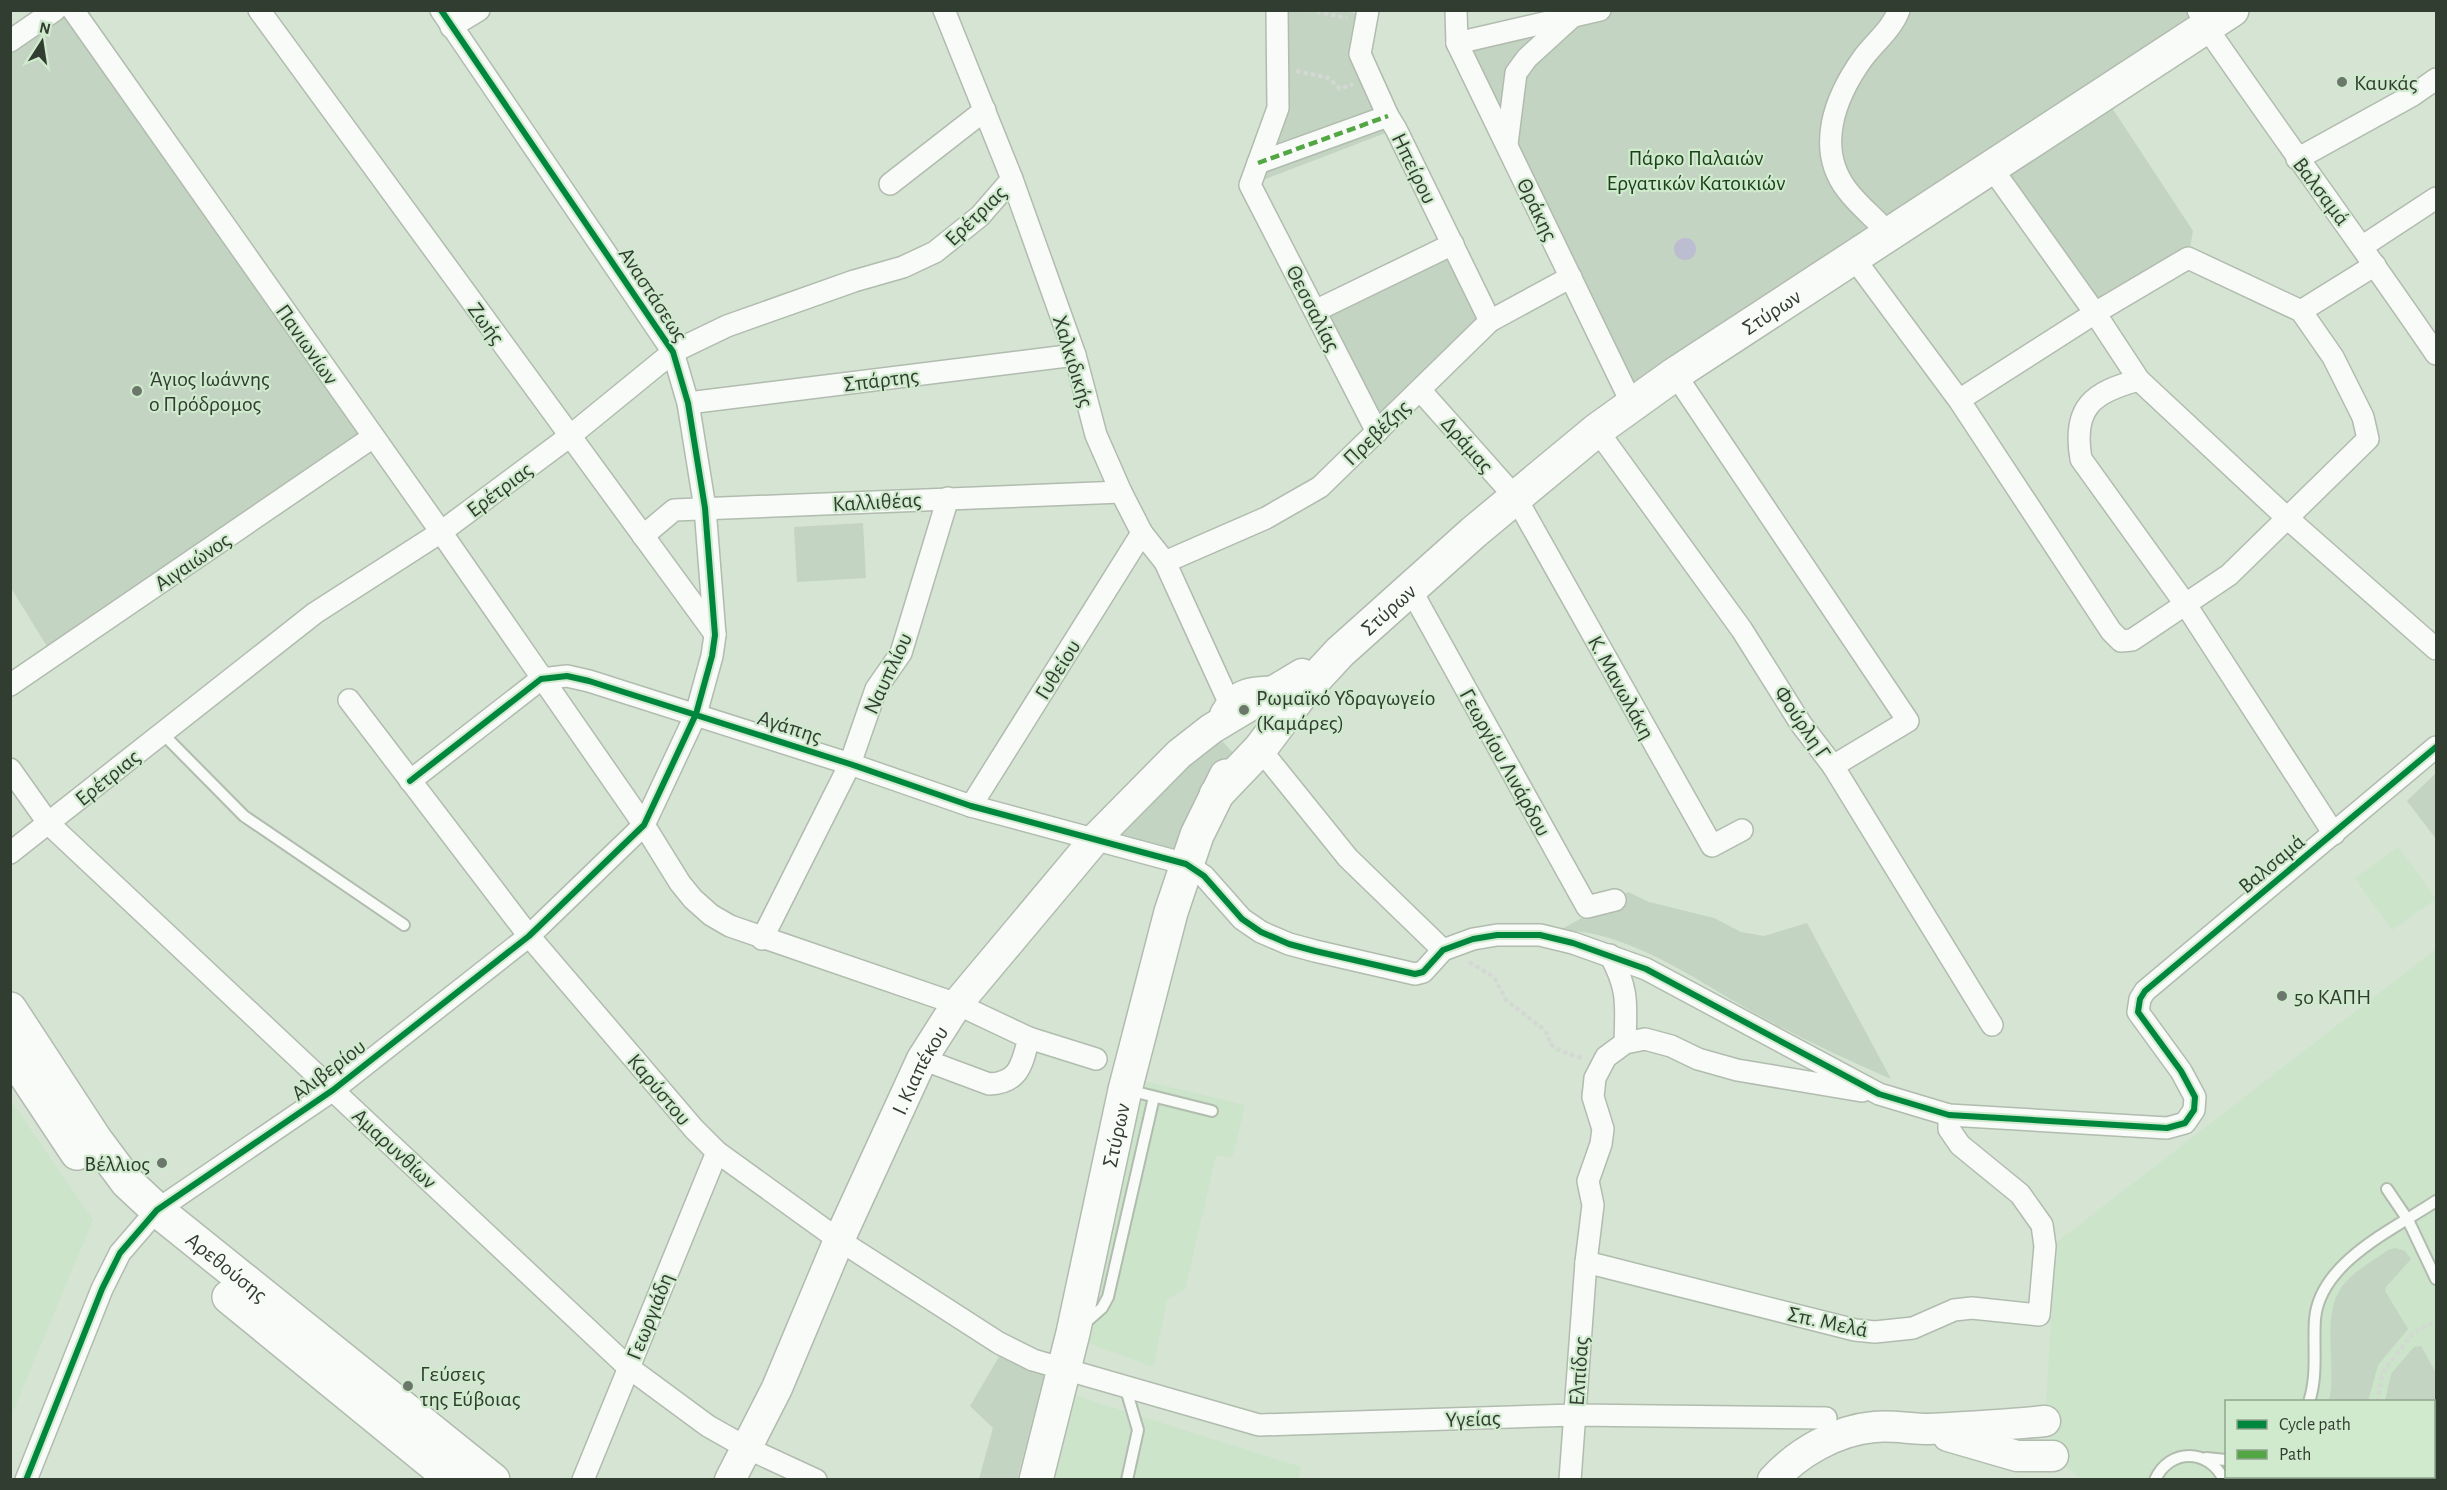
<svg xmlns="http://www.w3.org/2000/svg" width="2447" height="1490" font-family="'Alegreya Sans',sans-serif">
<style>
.built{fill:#cce4ca;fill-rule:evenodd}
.green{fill:#c3d4c2}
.water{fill:#bcbdd1}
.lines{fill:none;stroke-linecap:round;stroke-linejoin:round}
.lane-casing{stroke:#b1bcaf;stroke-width:14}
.street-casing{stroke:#b1bcaf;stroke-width:24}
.secondary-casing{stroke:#b1bcaf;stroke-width:33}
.primary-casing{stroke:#b1bcaf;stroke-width:36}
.path{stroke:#d3d8d3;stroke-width:4;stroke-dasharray:4.5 3;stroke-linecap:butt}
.lane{stroke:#f9fbf8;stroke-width:10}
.street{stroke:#f9fbf8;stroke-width:21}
.secondary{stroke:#f9fbf8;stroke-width:30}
.primary{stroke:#f9fbf8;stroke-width:33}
.quiet{stroke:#52a644;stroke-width:4.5;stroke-dasharray:9 4.5;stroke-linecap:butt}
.cycleway-casing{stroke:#d0eacd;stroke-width:10}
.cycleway{stroke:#00873e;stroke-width:6}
.poi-dot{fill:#6b776a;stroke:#d0eacd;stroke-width:2}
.labels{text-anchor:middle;stroke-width:4.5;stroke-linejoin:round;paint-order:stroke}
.poi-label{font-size:22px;fill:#323d31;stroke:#d0eacd;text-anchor:start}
.park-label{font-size:22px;fill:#1a4219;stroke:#d0eacd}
.street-label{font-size:22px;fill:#323d31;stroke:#d0eacd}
</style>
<rect width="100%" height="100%" fill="#d5e4d3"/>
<g class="built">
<polygon points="2398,847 2436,899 2392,930 2355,878"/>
<path d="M2436,949V1479H2081L2053,1456L2045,1421L2056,1243ZM2226,1402H2434V1476H2226Z"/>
<polygon points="1140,1080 1245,1105 1232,1158 1216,1155 1185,1289 1167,1300 1153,1367 1088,1343 1098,1267"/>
<polygon points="11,1101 93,1220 11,1416"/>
<polygon points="1076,1396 1301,1467 1298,1479 1055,1480"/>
</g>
<g class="green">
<polygon points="1600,10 2198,11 2103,94 2193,231 2188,258 2095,313 1991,167 1632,404 1457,43"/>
<polygon points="73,11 373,437 53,656 11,588 10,41"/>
<polygon points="1277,11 1342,11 1367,15 1360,54 1396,129 1250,185 1278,108"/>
<polygon points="1453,244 1490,321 1377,432 1315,311"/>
<polygon points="863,523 866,578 797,582 794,527"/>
<polygon points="1211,729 1237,757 1186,864 1096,838"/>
<polygon points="2436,773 2436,839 2407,801"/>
<path d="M1628,892L1649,902L1714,918L1741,932L1764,936L1807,923L1891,1079C1847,1060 1804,1040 1762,1017C1710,989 1658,950 1598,935C1587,932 1574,931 1562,929Z"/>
<path d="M2395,1248L2405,1251L2411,1259L2386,1287L2385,1291L2408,1329L2378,1365L2368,1401H2329C2337,1367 2321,1317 2341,1288C2352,1272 2373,1261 2388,1250Z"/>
<polygon points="2421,1346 2436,1373 2436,1414 2434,1414 2434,1402 2385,1401 2391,1374 2414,1347"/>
<polygon points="1003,1350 1045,1373 1017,1479 979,1479 993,1428 970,1406"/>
<polygon points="2434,1428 2436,1428 2436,1479 2370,1479 2371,1476 2434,1476"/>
<polygon points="2256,1477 2256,1476 2346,1477 2346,1478 2255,1479"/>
</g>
<circle class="water" cx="1685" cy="249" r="11"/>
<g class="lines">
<defs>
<g id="lane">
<polyline points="161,732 244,816 404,925"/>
<polyline points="1128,1090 1212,1111"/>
<polyline points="2387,1189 2408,1220 2436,1279"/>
<polyline points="1085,1323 1102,1308 1108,1297 1154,1097"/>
<polyline points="1125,1386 1138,1430 1127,1480"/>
<path d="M2309,1402C2318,1375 2313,1347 2315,1319C2320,1262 2394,1229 2436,1201"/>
<polyline points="2206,1458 2226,1460"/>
<path d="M2155,1480C2169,1448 2209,1448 2224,1480"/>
<polyline points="2235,1480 2237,1476"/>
</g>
<g id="street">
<path d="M73,10L441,532L644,825L680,883L693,899L711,915L730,926L957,1004L1029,1038C1022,1063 1020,1083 989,1084L922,1059"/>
<polyline points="259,10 715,634"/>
<polyline points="944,10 1012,179 1075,355 1096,435 1121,492 1142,533 1165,562 1228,700"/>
<polyline points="1277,10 1278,108 1250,185 1377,432"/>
<polyline points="1368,10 1360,54 1388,116 1396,129 1490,321"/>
<polyline points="1456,10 1457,43 1632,404"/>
<path d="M2198,10L2207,28C2282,137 2361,244 2436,354"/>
<polyline points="451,27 479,10"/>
<polyline points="10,41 55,10"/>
<polyline points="1457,43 1600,10"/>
<polyline points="1507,144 1516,73 1527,58 1572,17"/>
<polyline points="2297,159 2413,95 2436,79"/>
<polyline points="1258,163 1388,116"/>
<polyline points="1991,167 2095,313 2139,380 2286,517 2436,649"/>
<polyline points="890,184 985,110"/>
<path d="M1889,234C1876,219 1859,206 1847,190C1815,148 1835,97 1863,58C1875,42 1892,29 1899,10"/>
<polyline points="2363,246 2436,198"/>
<polyline points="1853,257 1959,400 2111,631 2121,641 2132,640 2229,575 2368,439 2363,417 2333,357 2301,311 2188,258 2095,313 1959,400"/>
<polyline points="1315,311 1453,244"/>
<polyline points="2301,311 2375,265"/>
<polyline points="1675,374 1908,721 1833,766"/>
<path d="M2139,380C2093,392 2072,407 2081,459L2186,605L2334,834"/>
<polyline points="1420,390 1516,498 1712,846 1742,830"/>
<polyline points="688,403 1075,355"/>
<polyline points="1597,430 1742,630 1801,724 1833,766 1992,1025"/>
<polyline points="643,536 674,510 1121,492"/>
<polyline points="1165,562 1266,518 1320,487 1490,321 1571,277"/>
<polyline points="1411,590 1587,907 1615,900"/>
<polyline points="10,685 373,437"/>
<polyline points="349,700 529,936 694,1129 717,1152 839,1240 999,1343 1033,1360 1259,1425 1575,1415 1826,1418"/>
<path d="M1221,713C1235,688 1251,687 1277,687"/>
<polyline points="1260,749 1348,858 1443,950"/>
<polyline points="10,769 49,824 628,1367 708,1426 747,1448 816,1480"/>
<polyline points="410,781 541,679 567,676 589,681 850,764 971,806 1186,864 1204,876 1242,919 1261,932 1289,944 1315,951 1415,974 1423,972 1443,950 1473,939 1497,935 1540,935 1573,943 1646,969 1879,1094 1949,1115 2167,1128 2185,1123 2194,1110 2195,1097 2181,1071 2138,1012 2140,999 2145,991 2436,747"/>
<polyline points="971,806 1142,533"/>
<polyline points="10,853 315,613 441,532 570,436 673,352 727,326 854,281 903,267 935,252 980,216 1012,179"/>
<polyline points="762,939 850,764 876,689 901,653 948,498"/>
<path d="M1610,955C1629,990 1626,1004 1625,1043"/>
<polyline points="1029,1038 1096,1059"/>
<polyline points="1586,1262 1855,1330 1875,1332 1913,1328 1954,1310 1972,1308 2039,1315 2045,1246 2042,1225 2020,1194 1960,1145 1949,1129 1949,1115"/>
<polyline points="26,1480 102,1289 120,1253 157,1210 333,1090 529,936 644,825 696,714 712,656 715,635 705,508 688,403 673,352 441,10"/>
<polyline points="583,1480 717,1152"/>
<polyline points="1570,1480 1586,1262 1593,1205 1588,1181 1601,1144 1603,1129 1593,1097 1595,1078 1606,1057 1625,1043 1645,1039 1671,1046 1698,1059 1737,1070 1862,1091"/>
</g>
<g id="secondary">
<polyline points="1948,1436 2017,1456 2053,1456"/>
<path id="s1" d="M730,1480L777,1388L839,1240L922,1059L957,1004L1096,838L1179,754L1211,729L1302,674"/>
<path d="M1773,1480C1797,1453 1837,1430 1874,1427C1892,1425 1910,1429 1929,1429C1968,1427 2006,1425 2045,1421"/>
</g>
<g id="primary">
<path id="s2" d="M1216,795L1260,749L1302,693L1340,652L1474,532L1597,430L1675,374L2232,10"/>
<path id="s3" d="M10,1009L95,1139L127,1182L157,1210L493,1480"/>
<polyline points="10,1052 77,1153"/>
<polyline points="229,1297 453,1480"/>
<path id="s4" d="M1036,1480L1073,1333L1125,1090L1171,912L1197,835L1226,776"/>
</g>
</defs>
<use href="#lane" class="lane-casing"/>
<use href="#street" class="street-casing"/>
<use href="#secondary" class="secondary-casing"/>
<use href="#primary" class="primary-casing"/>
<g class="path">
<polyline points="1309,10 1347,18"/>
<polyline points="1296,71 1329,78 1340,89 1353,84"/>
<polyline points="1469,962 1494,977 1506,1000 1541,1027 1549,1036 1549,1043 1559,1050 1584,1059"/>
<polyline points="2377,1402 2383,1372 2413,1333 2436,1321"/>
<polyline points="2434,1419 2436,1419"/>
<polyline points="2361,1480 2362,1476"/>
</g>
<use href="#lane" class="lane"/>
<use href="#street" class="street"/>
<use href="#secondary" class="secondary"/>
<use href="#primary" class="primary"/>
<polyline class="quiet" points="1258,163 1388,116"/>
<defs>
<g id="cycleway">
<polyline points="410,781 541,679 567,676 589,681 850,764 971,806 1186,864 1204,876 1242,919 1261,932 1289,944 1315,951 1415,974 1423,972 1443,950 1473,939 1497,935 1540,935 1573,943 1646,969 1879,1094 1949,1115 2167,1128 2185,1123 2194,1110 2195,1097 2181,1071 2138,1012 2140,999 2145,991 2436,747"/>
<polyline points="26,1480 102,1289 120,1253 157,1210 333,1090 529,936 644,825 696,714 712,656 715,635 705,508 688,403 673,352 441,10"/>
</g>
</defs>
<use href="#cycleway" class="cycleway-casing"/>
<use href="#cycleway" class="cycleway"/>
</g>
<g class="poi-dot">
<circle cx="2342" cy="82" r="6"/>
<circle cx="137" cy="391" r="6"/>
<circle cx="1244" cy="710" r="6"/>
<circle cx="2282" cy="996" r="6"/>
<circle cx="162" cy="1163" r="6"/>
<circle cx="408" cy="1386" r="6"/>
</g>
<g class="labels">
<g class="poi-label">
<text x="2354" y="90">Καυκάς</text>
<text x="149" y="386">Άγιος Ιωάννης<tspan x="149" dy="25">ο Πρόδρομος</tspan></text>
<text x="1256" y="705">Ρωμαϊκό Υδραγωγείο<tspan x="1256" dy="25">(Καμάρες)</tspan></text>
<text x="2294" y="1004">5ο ΚΑΠΗ</text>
<text x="150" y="1171" text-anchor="end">Βέλλιος</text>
<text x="420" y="1381">Γεύσεις<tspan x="420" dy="25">της Εύβοιας</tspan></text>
</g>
<g class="park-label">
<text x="1696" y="165">Πάρκο Παλαιών<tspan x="1696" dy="25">Εργατικών Κατοικιών</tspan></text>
</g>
<g class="street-label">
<text transform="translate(1415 168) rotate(64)" y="8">Ηπείρου</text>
<text transform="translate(2322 191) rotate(53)" y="8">Βαλσαμά</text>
<text transform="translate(1538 209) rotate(64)" y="8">Θράκης</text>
<text transform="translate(975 215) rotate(-44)" y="8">Ερέτριας</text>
<text transform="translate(654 294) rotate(57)" y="8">Αναστάσεως</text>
<text transform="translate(1314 308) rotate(63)" y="8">Θεσσαλίας</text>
<text dy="8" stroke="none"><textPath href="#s2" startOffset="740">Στύρων</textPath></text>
<text transform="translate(487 323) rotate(54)" y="8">Ζωής</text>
<text transform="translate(308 344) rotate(55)" y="8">Πανιωνίων</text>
<text transform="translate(1074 361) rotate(73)" y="8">Χαλκιδικής</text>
<text transform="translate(881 379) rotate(-7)" y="8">Σπάρτης</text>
<text transform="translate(1376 432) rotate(-44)" y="8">Πρεβέζης</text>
<text transform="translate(1468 444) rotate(49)" y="8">Δράμας</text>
<text transform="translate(499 489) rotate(-37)" y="8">Ερέτριας</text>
<text transform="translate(877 501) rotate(-3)" y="8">Καλλιθέας</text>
<text transform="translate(192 561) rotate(-34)" y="8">Αιγαιώνος</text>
<text dy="8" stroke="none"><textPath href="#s2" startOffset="254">Στύρων</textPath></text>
<text transform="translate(1057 669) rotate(-58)" y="8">Γυθείου</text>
<text transform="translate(887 673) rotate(-65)" y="8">Ναυπλίου</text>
<text transform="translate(1622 687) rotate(61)" y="8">Κ. Μανωλάκη</text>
<text transform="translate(1803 722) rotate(56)" y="8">Φούρλη Γ</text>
<text transform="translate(790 726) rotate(18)" y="8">Αγάπης</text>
<text transform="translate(1506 762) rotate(61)" y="8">Γεωργίου Λινάρδου</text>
<text transform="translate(107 777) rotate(-39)" y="8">Ερέτριας</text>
<text transform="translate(2271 863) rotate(-40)" y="8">Βαλσαμά</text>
<text transform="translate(328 1069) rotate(-37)" y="8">Αλιβερίου</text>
<text dy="8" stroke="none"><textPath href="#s1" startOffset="452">Ι. Κιαπέκου</textPath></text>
<text transform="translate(660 1089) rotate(50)" y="8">Καρύστου</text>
<text dy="8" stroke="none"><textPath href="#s4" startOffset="354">Στύρων</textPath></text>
<text transform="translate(395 1148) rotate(43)" y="8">Αμαρυνθίων</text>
<text dy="8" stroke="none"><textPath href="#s3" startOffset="340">Αρεθούσης</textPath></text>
<text transform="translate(649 1316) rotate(-68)" y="8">Γεωργιάδη</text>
<text transform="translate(1828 1321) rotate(12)" y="8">Σπ. Μελά</text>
<text transform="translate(1578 1371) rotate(-86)" y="8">Ελπίδας</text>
<text transform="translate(1473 1418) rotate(-2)" y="8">Υγείας</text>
</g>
</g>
<rect width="2447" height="1490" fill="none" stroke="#323d31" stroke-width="24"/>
<rect x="2225" y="1400" width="210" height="78" fill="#d0eacd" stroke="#91a58f" stroke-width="1.5"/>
<rect x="2237" y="1420" width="30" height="9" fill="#00873e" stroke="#91a58f" stroke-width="1.5"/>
<text x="2279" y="1430" font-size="18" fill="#323d31">Cycle path</text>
<rect x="2237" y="1450" width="30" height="9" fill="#52a644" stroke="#91a58f" stroke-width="1.5"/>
<text x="2279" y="1460" font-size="18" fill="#323d31">Path</text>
<g transform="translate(42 42) rotate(12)" stroke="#d0eacd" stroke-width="4.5" paint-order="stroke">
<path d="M0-4.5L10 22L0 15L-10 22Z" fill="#323d31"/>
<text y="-9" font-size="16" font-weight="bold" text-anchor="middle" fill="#323d31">N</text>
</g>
</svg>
